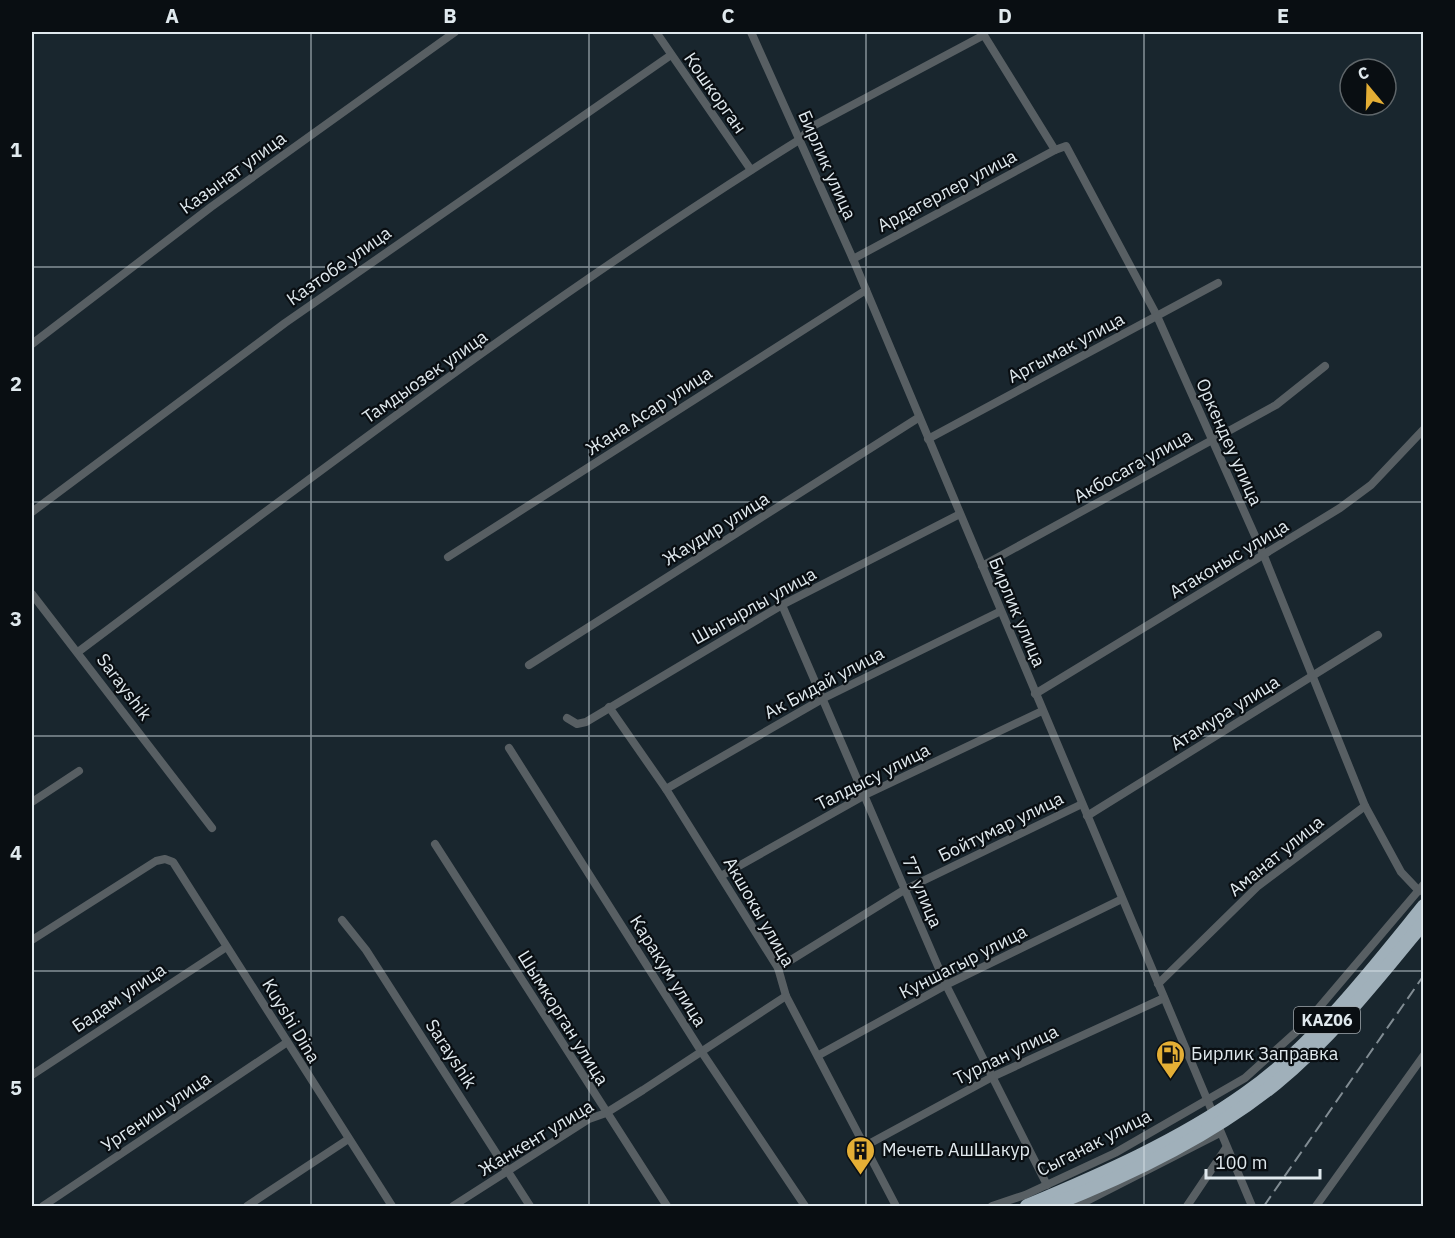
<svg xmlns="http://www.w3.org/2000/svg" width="1455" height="1238" font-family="'IBM Plex Sans',sans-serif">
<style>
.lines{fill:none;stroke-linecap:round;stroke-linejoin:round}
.street{stroke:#585f63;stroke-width:8}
.highway{stroke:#a0b0ba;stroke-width:14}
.rail{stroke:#818c93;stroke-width:2;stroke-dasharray:12 6;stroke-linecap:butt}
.grid{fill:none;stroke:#e0e9ee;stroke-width:1.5;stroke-opacity:0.55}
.labels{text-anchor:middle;stroke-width:4.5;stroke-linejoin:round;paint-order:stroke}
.shield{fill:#090e12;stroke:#a0a7ac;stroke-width:1.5}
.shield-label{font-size:16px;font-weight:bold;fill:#e0e9ee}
.street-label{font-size:18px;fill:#e0e9ee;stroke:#090e12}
.poi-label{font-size:18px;fill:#e0e9ee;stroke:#090e12;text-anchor:start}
.neatline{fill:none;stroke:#e0e9ee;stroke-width:2}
.grid-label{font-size:20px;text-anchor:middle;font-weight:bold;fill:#e0e9ee}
</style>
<rect width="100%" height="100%" fill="#19262e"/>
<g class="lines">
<g class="street">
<polyline points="656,32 751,170"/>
<polyline points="751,32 853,259 1252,1206"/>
<polyline points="982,32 1055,150 1066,146 1157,316 1264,556 1365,806 1401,872 1419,891"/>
<polyline points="853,259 1055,150"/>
<polyline points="32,344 211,207 455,32"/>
<polyline points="928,439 1218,283"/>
<polyline points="32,512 285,323 671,55"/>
<polyline points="448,557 866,290"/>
<polyline points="982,566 1276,405 1325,366"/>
<polyline points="32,594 212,828"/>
<polyline points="782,605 946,985 1047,1185"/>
<path d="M78,652C314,475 549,296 799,140L813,126L984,35"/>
<polyline points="529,665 918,418"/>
<polyline points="1035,694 1340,508 1371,485 1424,429"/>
<polyline points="609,707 666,789 778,968 786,996 896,1206"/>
<polyline points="567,718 577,724 586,722 782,605 960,514"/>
<polyline points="509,748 701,1051 805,1206"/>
<polyline points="666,789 824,698 1001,611"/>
<polyline points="32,802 79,771"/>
<polyline points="1087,816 1378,635"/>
<polyline points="435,844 667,1206"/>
<polyline points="721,876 865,795 1042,711"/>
<polyline points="342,920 366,950 530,1206"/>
<polyline points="32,940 156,861 165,859 173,862 392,1206"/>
<polyline points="778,968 904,890 1082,804"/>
<polyline points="1158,984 1258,886 1365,806"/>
<polyline points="819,1055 946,985 1122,899"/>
<polyline points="32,1075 225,948"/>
<polyline points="865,1146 994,1076 1164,998"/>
<polyline points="43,1206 286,1043"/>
<polyline points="247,1206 347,1140"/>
<polyline points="453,1206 589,1119 606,1113 643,1090 786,996"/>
<polyline points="992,1206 1025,1195 1115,1153 1245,1078 1306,1023 1424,884"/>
<polyline points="1077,1206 1220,1133"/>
<polyline points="1187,1206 1226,1148"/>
<polyline points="1316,1206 1424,1055"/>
</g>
<g class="highway">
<path d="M1027,1206C1101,1175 1179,1141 1245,1094C1313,1047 1372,970 1424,906"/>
<path d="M1050,1206C1127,1176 1212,1135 1276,1083C1332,1037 1378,978 1424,922"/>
</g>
<polyline class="rail" points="1264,1206 1424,975"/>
</g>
<path class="grid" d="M311,32V1206M589,32V1206M866,32V1206M1144,32V1206M32,267H1424M32,502H1424M32,736H1424M32,971H1424"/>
<defs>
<symbol id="fuel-pin" viewBox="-11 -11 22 30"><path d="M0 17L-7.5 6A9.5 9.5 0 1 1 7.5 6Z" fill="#e4ae35" stroke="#090e12"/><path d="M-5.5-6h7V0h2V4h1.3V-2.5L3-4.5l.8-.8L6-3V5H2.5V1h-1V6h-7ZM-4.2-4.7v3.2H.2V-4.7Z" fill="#111"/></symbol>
<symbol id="building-pin" viewBox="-11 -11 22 30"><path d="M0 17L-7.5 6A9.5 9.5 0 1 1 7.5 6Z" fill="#e4ae35" stroke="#090e12"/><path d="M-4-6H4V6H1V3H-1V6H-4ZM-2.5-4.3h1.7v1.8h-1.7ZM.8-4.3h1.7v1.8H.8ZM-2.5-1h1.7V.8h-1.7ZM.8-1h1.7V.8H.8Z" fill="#111"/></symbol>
</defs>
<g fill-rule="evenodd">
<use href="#fuel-pin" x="1154" y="1038" width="33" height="45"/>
<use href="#building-pin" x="844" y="1134" width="33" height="45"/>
</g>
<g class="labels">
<rect class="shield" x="1294" y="1007" width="66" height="26" rx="4.5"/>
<g class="shield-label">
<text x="1327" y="1026">KАZ06</text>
</g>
<g class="street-label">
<text transform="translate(715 93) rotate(55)" y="6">Кошкорган</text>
<text transform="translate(827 165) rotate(66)" y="6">Бирлик улица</text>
<text transform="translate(233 173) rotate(-36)" y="6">Казынат улица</text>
<text transform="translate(947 191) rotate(-28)" y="6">Ардагерлер улица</text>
<text transform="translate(339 266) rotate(-35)" y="6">Казтобе улица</text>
<text transform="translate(1066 348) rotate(-28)" y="6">Аргымак улица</text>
<text transform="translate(425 377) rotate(-35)" y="6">Тамдыозек улица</text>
<text transform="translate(649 411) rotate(-33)" y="6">Жана Асар улица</text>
<text transform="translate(1229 442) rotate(66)" y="6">Оркендеу улица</text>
<text transform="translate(1133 466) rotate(-29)" y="6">Акбосага улица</text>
<text transform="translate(716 529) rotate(-32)" y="6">Жаудир улица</text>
<text transform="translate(1229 559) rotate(-31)" y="6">Атаконыс улица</text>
<text transform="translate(754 606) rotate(-29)" y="6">Шыгырлы улица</text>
<text transform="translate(1017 612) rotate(67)" y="6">Бирлик улица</text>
<text transform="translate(824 683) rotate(-28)" y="6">Ак Бидай улица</text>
<text transform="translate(124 687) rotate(53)" y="6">Sarayshik</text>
<text transform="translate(1225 713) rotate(-32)" y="6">Атамура улица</text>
<text transform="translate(873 777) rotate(-27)" y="6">Талдысу улица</text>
<text transform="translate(1001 827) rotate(-26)" y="6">Бойтумар улица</text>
<text transform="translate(1276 856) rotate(-39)" y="6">Аманат улица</text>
<text transform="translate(922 892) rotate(67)" y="6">77 улица</text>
<text transform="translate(759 912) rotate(60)" y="6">Акшокы улица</text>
<text transform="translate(963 962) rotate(-27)" y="6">Куншагыр улица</text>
<text transform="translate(668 971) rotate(58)" y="6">Каракум улица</text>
<text transform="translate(119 998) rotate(-34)" y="6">Бадам улица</text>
<text transform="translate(563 1018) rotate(58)" y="6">Шымкорган улица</text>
<text transform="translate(291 1021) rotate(59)" y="6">Kuyshi Dina</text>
<text transform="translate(451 1054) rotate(57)" y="6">Sarayshik</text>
<text transform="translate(1006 1055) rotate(-26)" y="6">Турлан улица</text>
<text transform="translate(156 1112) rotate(-34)" y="6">Ургениш улица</text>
<text transform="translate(536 1138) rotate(-31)" y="6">Жанкент улица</text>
<text transform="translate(1094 1143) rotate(-27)" y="6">Сыганак улица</text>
</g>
<g class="poi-label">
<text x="1191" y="1060">Бирлик Заправка</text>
<text x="882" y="1156">Мечеть АшШакур</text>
</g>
</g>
<rect width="1455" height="1238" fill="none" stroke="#090e12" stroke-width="66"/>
<g transform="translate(1368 87) rotate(341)"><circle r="28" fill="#090e12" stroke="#5f666a" stroke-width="1.5"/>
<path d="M0-4.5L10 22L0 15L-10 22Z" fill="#e4ae35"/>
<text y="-9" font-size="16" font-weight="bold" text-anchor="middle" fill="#e0e9ee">С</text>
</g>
<path d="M1206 1169v9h114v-9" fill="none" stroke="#e0e9ee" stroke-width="3"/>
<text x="1215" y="1169" font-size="18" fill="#e0e9ee" stroke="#090e12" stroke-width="4.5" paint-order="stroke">100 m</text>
<rect x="33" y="33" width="1389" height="1172" class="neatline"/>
<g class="grid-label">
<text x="172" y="23">A</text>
<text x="450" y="23">B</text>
<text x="728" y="23">C</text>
<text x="1005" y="23">D</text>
<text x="1283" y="23">E</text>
<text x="16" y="157">1</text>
<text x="16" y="391">2</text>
<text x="16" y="626">3</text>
<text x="16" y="860">4</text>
<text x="16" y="1095">5</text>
</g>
</svg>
